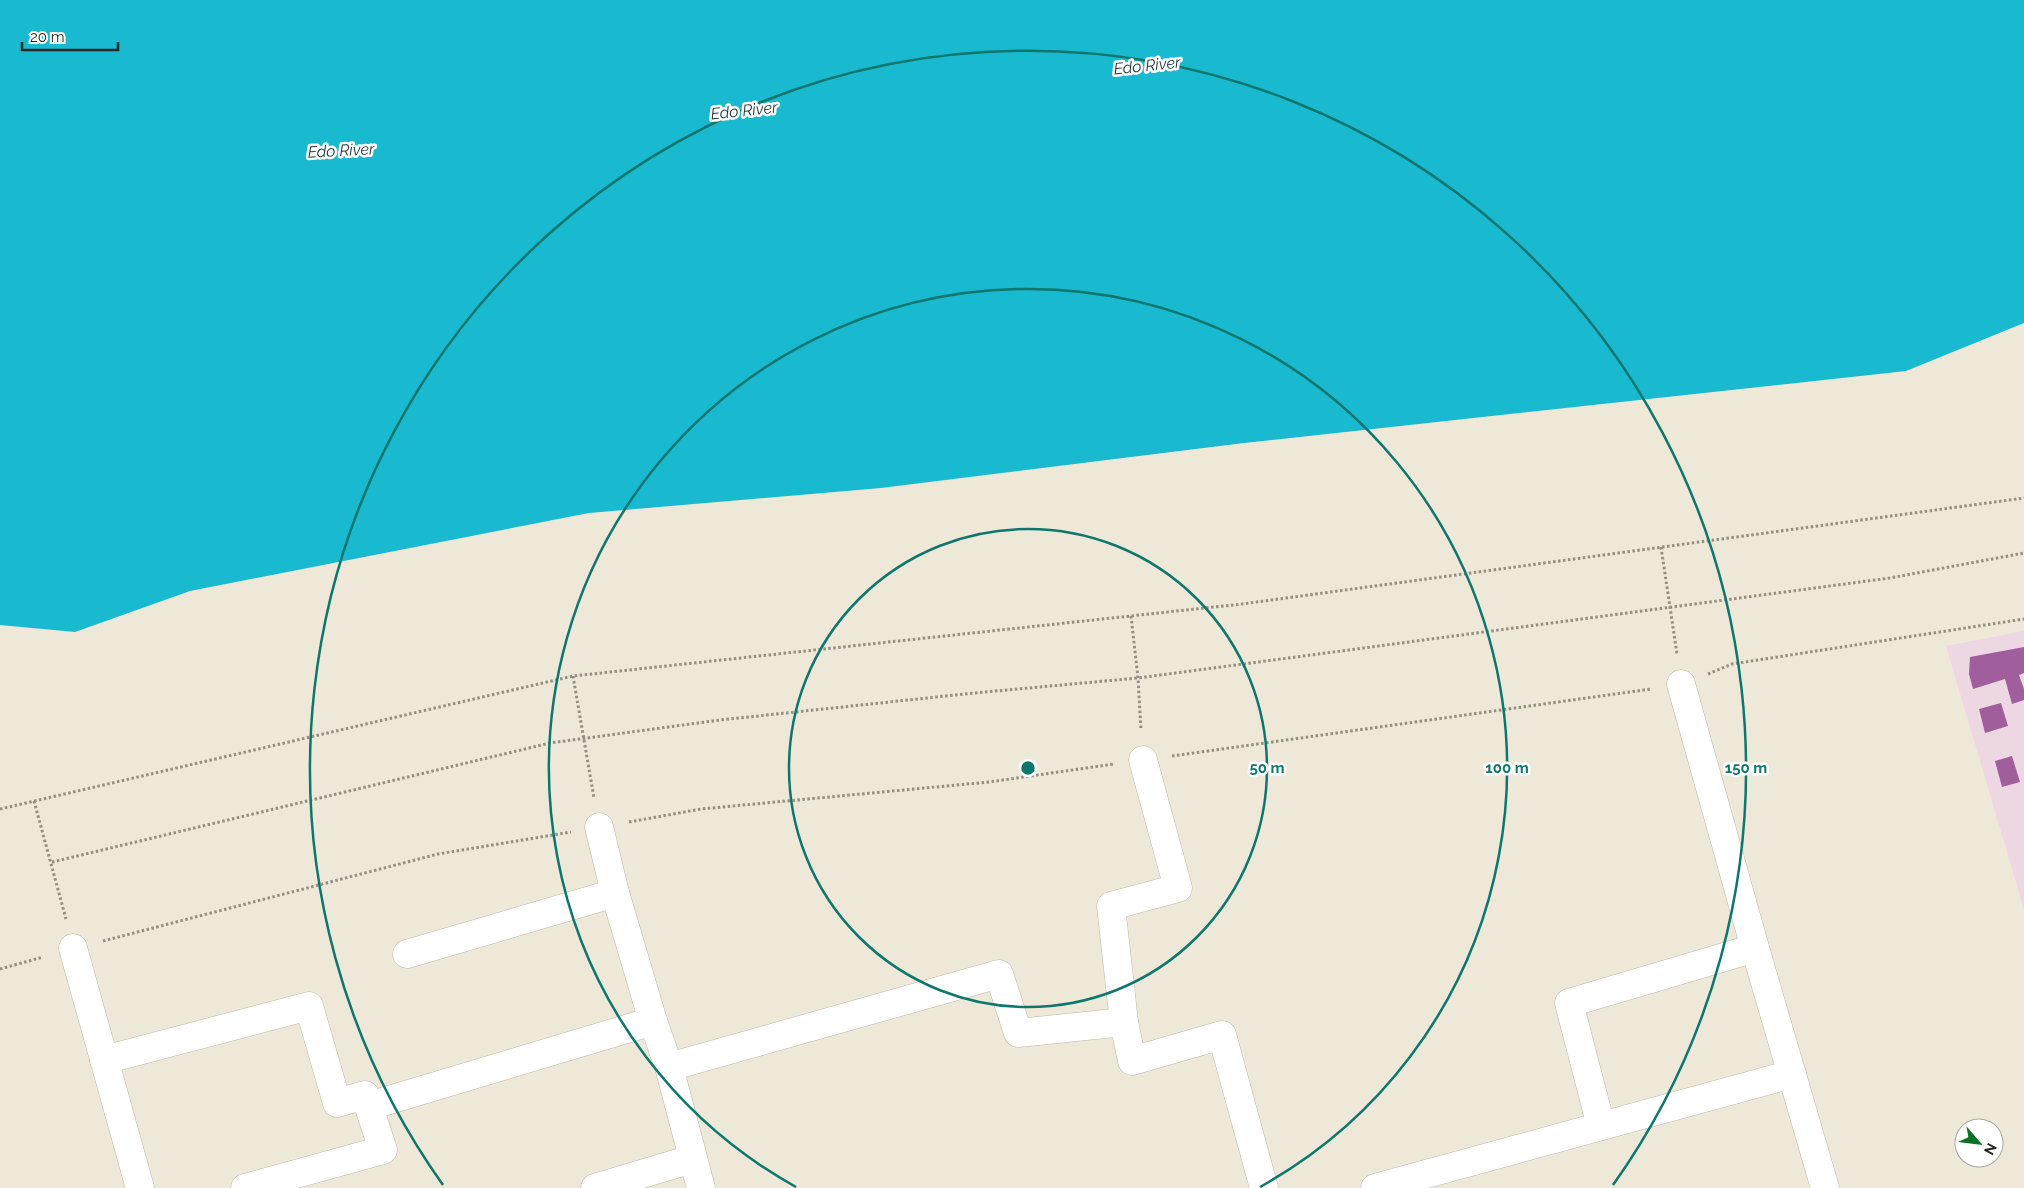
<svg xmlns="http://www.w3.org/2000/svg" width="2024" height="1188" font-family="Raleway,sans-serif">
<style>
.industrial{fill:#edd7e3}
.water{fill:#19bacf}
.building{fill:#a05e9d}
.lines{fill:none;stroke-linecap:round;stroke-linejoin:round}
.minor-casing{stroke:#bdb8a9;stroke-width:29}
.path{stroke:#928f83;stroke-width:3;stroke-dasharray:2.5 2.5;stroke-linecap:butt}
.minor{stroke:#fff;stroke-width:28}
.ring{fill:none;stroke:#0f766e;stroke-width:2.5}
.labels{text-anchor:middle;stroke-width:5;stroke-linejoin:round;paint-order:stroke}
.water-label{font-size:16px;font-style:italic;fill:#22393d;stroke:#fff}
.centre{fill:#0f766e;stroke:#fff;stroke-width:2.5}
.ring-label{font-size:15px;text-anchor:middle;font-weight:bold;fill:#0f766e;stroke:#fff;stroke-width:5;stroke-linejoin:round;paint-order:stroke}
</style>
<rect width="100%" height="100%" fill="#ede8d8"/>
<polygon class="industrial" points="2024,631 2024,909 1946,646"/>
<polygon class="water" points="0,0 2024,0 2024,323 1906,371 1244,443 881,488 589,513 190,591 75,632 0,625"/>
<g class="building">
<polygon points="2024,647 2024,673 2019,675 2024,689 2024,700 2012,704 2005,679 1973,689 1969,674 1970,657"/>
<polygon points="2001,703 2008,726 1985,733 1979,709"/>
<polygon points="2012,756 2020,782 2002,787 1995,761"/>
</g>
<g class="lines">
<defs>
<g id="minor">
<polyline points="1681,684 1755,948 1825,1188"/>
<polyline points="1143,760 1178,888 1111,906 1124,1022 1132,1061 1222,1035 1264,1188"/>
<polyline points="599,827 615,893 653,1021 669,1067 701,1188"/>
<polyline points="73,948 140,1188"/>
<polyline points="407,954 615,893"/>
<polyline points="104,1060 309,1006 337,1103 365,1095 383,1150 245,1188"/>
<polyline points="669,1067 999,974 1018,1033 1124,1022"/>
<polyline points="369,1106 653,1021"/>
<polyline points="1601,1126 1569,1003 1755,948"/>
<polyline points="595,1188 692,1159"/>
<polyline points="1375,1188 1792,1074"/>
</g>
</defs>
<use href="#minor" class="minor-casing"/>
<g class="path">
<polyline points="1661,547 1677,654"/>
<polyline points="1131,616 1138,678 1141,730"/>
<polyline points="1708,674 1732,664 2024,619"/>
<polyline points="573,676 594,798"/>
<polyline points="1172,756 1651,689"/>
<polyline points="34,801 66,919"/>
<polyline points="0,809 573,676 1242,604 2024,498"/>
<polyline points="629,822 701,809 989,782 1114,764"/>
<polyline points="52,862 550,743 720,720 974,693 1138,678 1890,578 2024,553"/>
<polyline points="103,941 438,854 571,832"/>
<polyline points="0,969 43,957"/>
</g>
<use href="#minor" class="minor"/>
</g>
<g class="ring">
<circle cx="1028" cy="768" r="239"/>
<path d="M796 1187A479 479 0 1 1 1260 1187"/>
<path d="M443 1185A718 718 0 1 1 1613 1185"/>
</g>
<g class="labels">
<g class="water-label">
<text transform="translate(1147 65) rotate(-6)" y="6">Edo River</text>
<text transform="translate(744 110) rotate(-6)" y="6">Edo River</text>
<text transform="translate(341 150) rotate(-3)" y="6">Edo River</text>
</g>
</g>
<circle cx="1028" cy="768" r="8" class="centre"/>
<g class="ring-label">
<text x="1267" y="773">50 m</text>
<text x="1507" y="773">100 m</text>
<text x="1746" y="773">150 m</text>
</g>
<g transform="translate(1979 1143) rotate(118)"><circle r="24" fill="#ffffff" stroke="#a9a8a6"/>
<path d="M0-4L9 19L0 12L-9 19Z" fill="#087122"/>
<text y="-8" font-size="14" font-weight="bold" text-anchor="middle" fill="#282620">N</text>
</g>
<path d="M22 42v8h96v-8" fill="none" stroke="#282620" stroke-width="2.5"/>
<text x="30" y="42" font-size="15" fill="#282620" stroke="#ffffff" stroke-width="4" paint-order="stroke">20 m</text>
</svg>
